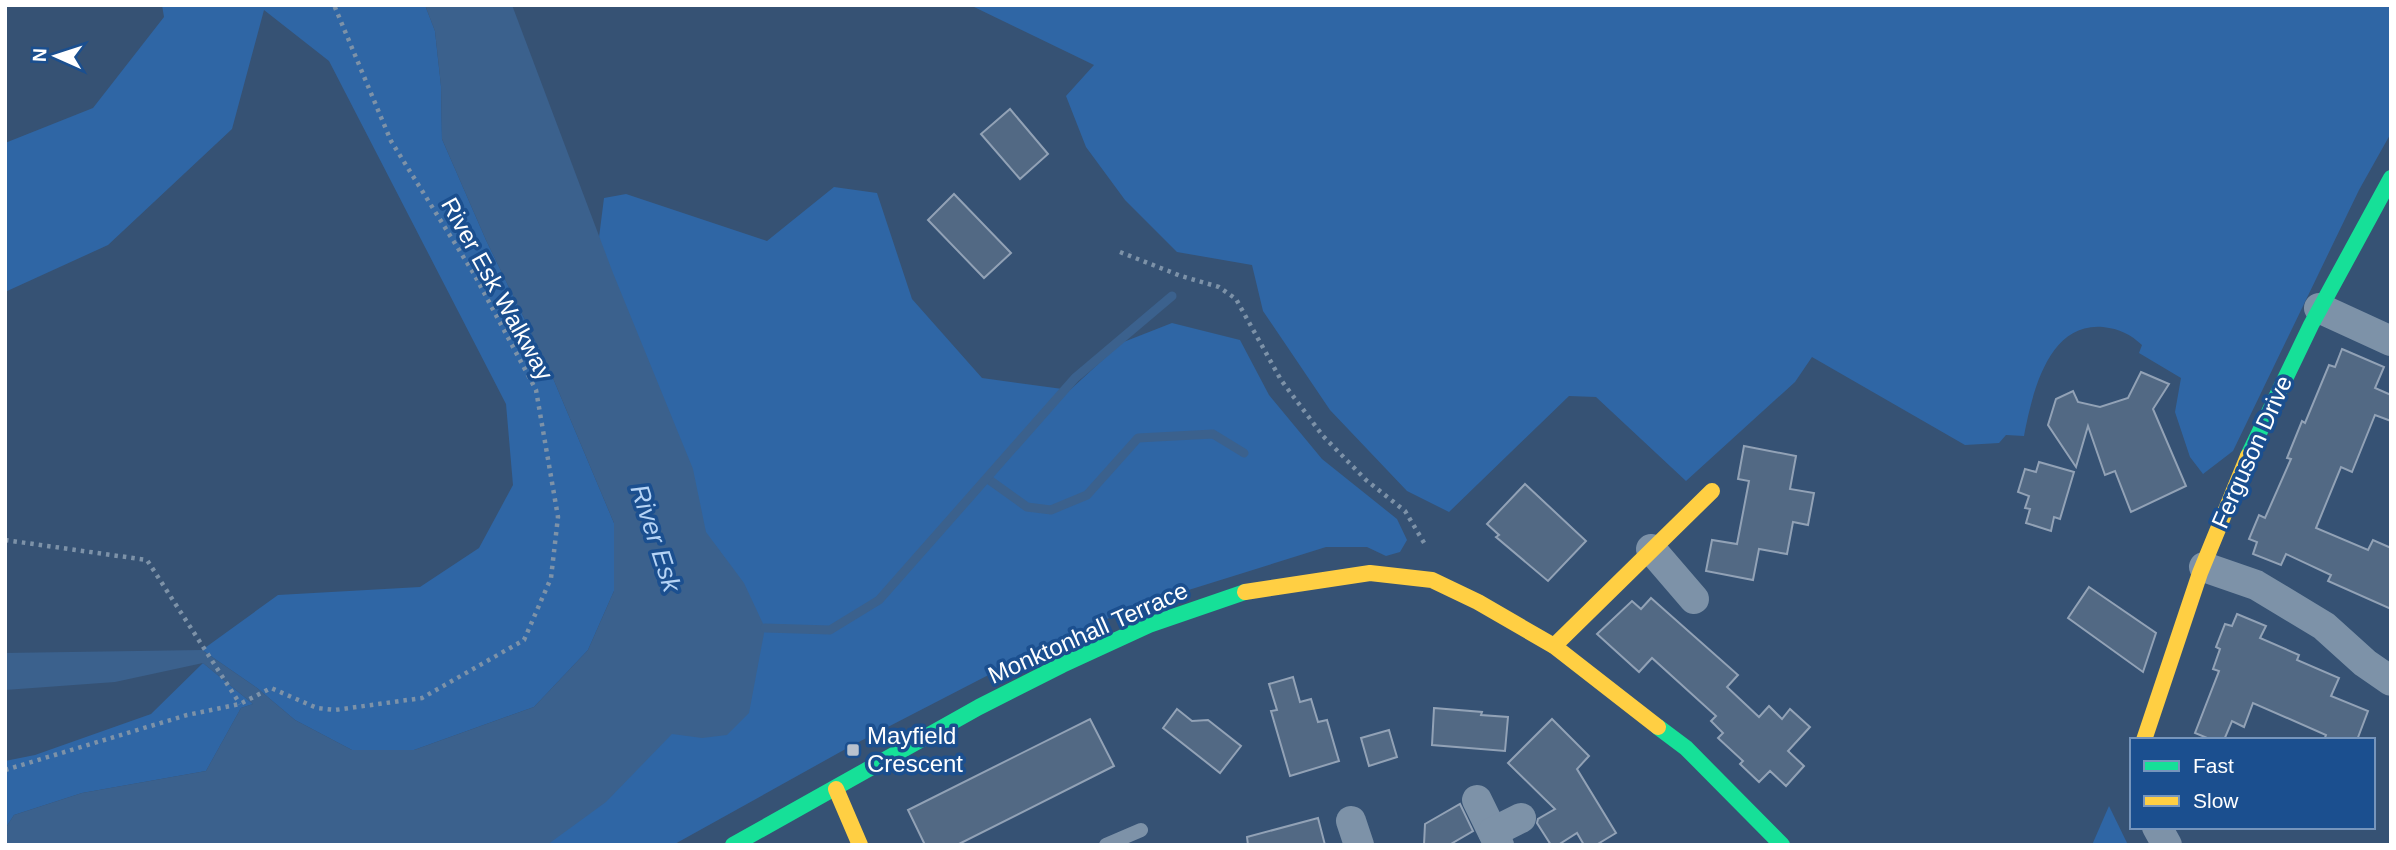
<svg xmlns="http://www.w3.org/2000/svg" width="2396" height="850" font-family="Arial,sans-serif">
<style>
.green{fill:#2f66a5}
.water{fill:#3b618d}
.lines{fill:none;stroke-linecap:round;stroke-linejoin:round}
.stream{stroke:#3b618d;stroke-width:9}
.building{fill:#526984;stroke:#92a2b6;stroke-width:2}
.path{stroke:#7d92a8;stroke-width:4.5;stroke-dasharray:3.5 5;stroke-linecap:butt}
.lane{stroke:#7d92a8;stroke-width:14}
.street{stroke:#7d92a8;stroke-width:30}
.fast{stroke:#16e098;stroke-width:16}
.slow{stroke:#ffcf43;stroke-width:16}
.poi-dot{fill:#b9c2ce;stroke:#1b4f8f;stroke-width:2.5}
.labels{text-anchor:middle;stroke-width:7;stroke-linejoin:round;paint-order:stroke}
.street-label{font-size:24px;fill:#fff;stroke:#1b4f8f}
.poi-label{font-size:24px;fill:#fff;stroke:#1b4f8f;text-anchor:start}
.water-label{font-size:26px;font-style:italic;fill:#b5d3f5;stroke:#1b4f8f}
</style>
<rect width="100%" height="100%" fill="#365274"/>
<g class="green">
<polygon points="162,5 425,5 435,31 441,86 442,139 486,240 550,371 614,523 614,591 588,650 534,707 414,750 352,750 295,720 257,688 202,650 278,595 420,587 479,548 513,485 506,404 329,61 264,10 232,129 108,245 5,292 5,143 93,108 164,17"/>
<path d="M970,5H2391V133L2359,190L2233,451L2203,474L2190,457L2175,412L2181,378L2139,353L2142,345C2130,334 2120,329 2103,327C2048,322 2032,394 2024,436L2006,435L1999,443L1965,445L1812,357L1795,382L1686,481L1596,397L1569,396L1449,512L1407,491L1330,410L1263,311L1252,265L1177,252L1125,200L1086,147L1066,96L1094,65Z"/>
<polygon points="834,187 877,193 912,299 982,378 1070,390 1121,343 1172,323 1240,340 1269,395 1322,459 1397,519 1407,540 1400,552 1386,556 1367,547 1326,547 1134,607 1039,649 851,746 673,845 482,845 652,721 594,277 604,198 626,194 767,241"/>
<polygon points="203,663 253,704 241,708 206,771 82,793 14,815 5,829 5,761 35,755 151,714"/>
<polygon points="2109,806 2128,845 2092,845"/>
</g>
<polygon class="water" points="425,5 512,5 613,273 693,469 706,532 744,583 765,628 749,713 727,735 702,738 672,734 606,802 547,845 5,845 5,829 14,815 82,793 206,771 241,708 253,704 203,663 115,682 5,690 5,653 202,650 257,688 295,720 352,750 414,750 534,707 588,650 614,591 614,523 550,371 486,240 442,139 441,86 435,31"/>
<g class="lines">
<g class="stream">
<polyline points="988,479 1027,507 1051,510 1087,495 1138,438 1213,434 1244,453"/>
<polyline points="765,628 830,630 879,600 1075,378 1172,296"/>
</g>
</g>
<g class="building">
<polygon points="1010,109 1048,154 1020,179 981,134"/>
<polygon points="954,194 1011,253 984,278 928,220"/>
<polygon points="2342,349 2384,367 2375,388 2391,395 2391,421 2375,415 2352,472 2341,467 2316,528 2368,550 2373,540 2391,548 2391,609 2328,581 2331,575 2286,554 2281,565 2253,554 2257,542 2249,539 2259,515 2265,518 2291,459 2287,458 2302,421 2305,423 2329,365 2335,367"/>
<polygon points="2141,372 2169,384 2153,409 2186,486 2131,512 2115,471 2105,475 2088,426 2076,467 2048,425 2056,399 2073,391 2078,402 2100,407 2128,398"/>
<polygon points="1744,446 1796,456 1790,489 1814,493 1808,525 1793,522 1787,554 1759,549 1753,580 1706,571 1712,540 1737,544 1749,481 1738,479"/>
<polygon points="2039,462 2074,472 2060,519 2054,517 2051,531 2026,523 2030,509 2025,508 2029,496 2018,492 2025,469 2036,472"/>
<polygon points="1525,484 1586,541 1548,581 1496,537 1499,535 1487,524"/>
<polygon points="2089,587 2156,633 2143,672 2068,618"/>
<polygon points="1651,598 1738,675 1727,687 1759,717 1769,706 1782,719 1790,709 1810,727 1788,751 1804,766 1786,786 1770,771 1759,782 1740,764 1743,761 1718,738 1723,733 1711,721 1716,716 1652,658 1639,672 1597,634 1632,601 1641,609"/>
<polygon points="2237,614 2266,626 2260,638 2299,655 2297,660 2339,678 2331,696 2368,711 2357,740 2324,740 2326,735 2253,703 2244,727 2232,721 2224,740 2212,740 2195,733 2219,671 2213,669 2220,649 2216,647 2225,624 2232,626"/>
<polygon points="1293,677 1300,702 1311,699 1318,722 1327,720 1339,761 1290,776 1271,711 1277,710 1269,684"/>
<polygon points="1434,708 1482,712 1481,715 1508,717 1505,751 1432,745"/>
<polygon points="1177,709 1192,721 1208,720 1241,746 1220,773 1163,728"/>
<polygon points="1090,719 1114,766 957,845 925,845 908,810"/>
<polygon points="1552,719 1589,756 1577,769 1616,833 1596,845 1584,845 1577,833 1558,845 1551,845 1537,823 1538,819 1555,809 1508,763"/>
<polygon points="1389,730 1397,757 1369,766 1361,738"/>
<polygon points="1460,804 1473,831 1449,845 1424,845 1425,824"/>
<polygon points="1318,818 1325,845 1248,845 1247,837"/>
</g>
<g class="lines">
<g class="path">
<polyline points="1120,252 1181,276 1219,287 1236,299 1281,380 1323,436 1366,480 1405,511 1426,546"/>
<polyline points="5,540 147,560 240,704"/>
<polyline points="5,770 187,715 240,704 271,688 317,708 335,710 422,698 524,640 551,578 558,517 536,390 474,274 391,141 334,5"/>
</g>
<polyline class="lane" points="1106,845 1141,830"/>
<g class="street">
<polyline points="2319,308 2391,341"/>
<polyline points="1651,549 1694,599"/>
<polyline points="2204,567 2256,585 2324,626 2365,663 2391,681"/>
<polyline points="1477,800 1499,845"/>
<polyline points="1351,821 1359,845"/>
<polyline points="2157,827 2167,845"/>
<polyline points="1493,832 1521,818"/>
</g>
<g class="fast">
<polyline points="2248,456 2311,325 2391,178"/>
<polyline points="1658,727 1686,748 1782,845"/>
<polyline points="733,845 979,707 1062,665 1149,625 1245,592"/>
</g>
<g class="slow">
<polyline points="1245,592 1370,573 1432,580 1478,602 1554,646 1658,727"/>
<polyline points="1554,646 1712,491"/>
<polyline points="2144,740 2200,573 2248,456"/>
<polyline points="836,789 860,845"/>
</g>
</g>
<rect class="poi-dot" x="846" y="743" width="14" height="14" rx="3.5"/>
<g class="labels">
<g class="street-label">
<text transform="translate(497 289) rotate(61)" y="8">River Esk Walkway</text>
<text transform="translate(2252 452) rotate(-66)" y="8">Ferguson Drive</text>
<text transform="translate(1088 633) rotate(-24)" y="8">Monktonhall Terrace</text>
</g>
<g class="poi-label">
<text x="867" y="744">Mayfield<tspan x="867" dy="28">Crescent</tspan></text>
</g>
<g class="water-label">
<text transform="translate(656 538) rotate(72)" y="9">River Esk</text>
</g>
</g>
<rect width="2396" height="850" fill="none" stroke="#ffffff" stroke-width="14"/>
<rect x="2130" y="738" width="245" height="91" fill="#1b4f8f" stroke="#7695bc" stroke-width="2"/>
<rect x="2144" y="761" width="35" height="10" fill="#16e098" stroke="#7695bc" stroke-width="2"/>
<text x="2193" y="773" font-size="21" fill="#ffffff">Fast</text>
<rect x="2144" y="796" width="35" height="10" fill="#ffcf43" stroke="#7695bc" stroke-width="2"/>
<text x="2193" y="808" font-size="21" fill="#ffffff">Slow</text>
<g transform="translate(56 56) rotate(273)" stroke="#1b4f8f" stroke-width="5" paint-order="stroke">
<path d="M0-5L12 26L0 18L-12 26Z" fill="#ffffff"/>
<text y="-10" font-size="19" font-weight="bold" text-anchor="middle" fill="#ffffff">N</text>
</g>
</svg>
